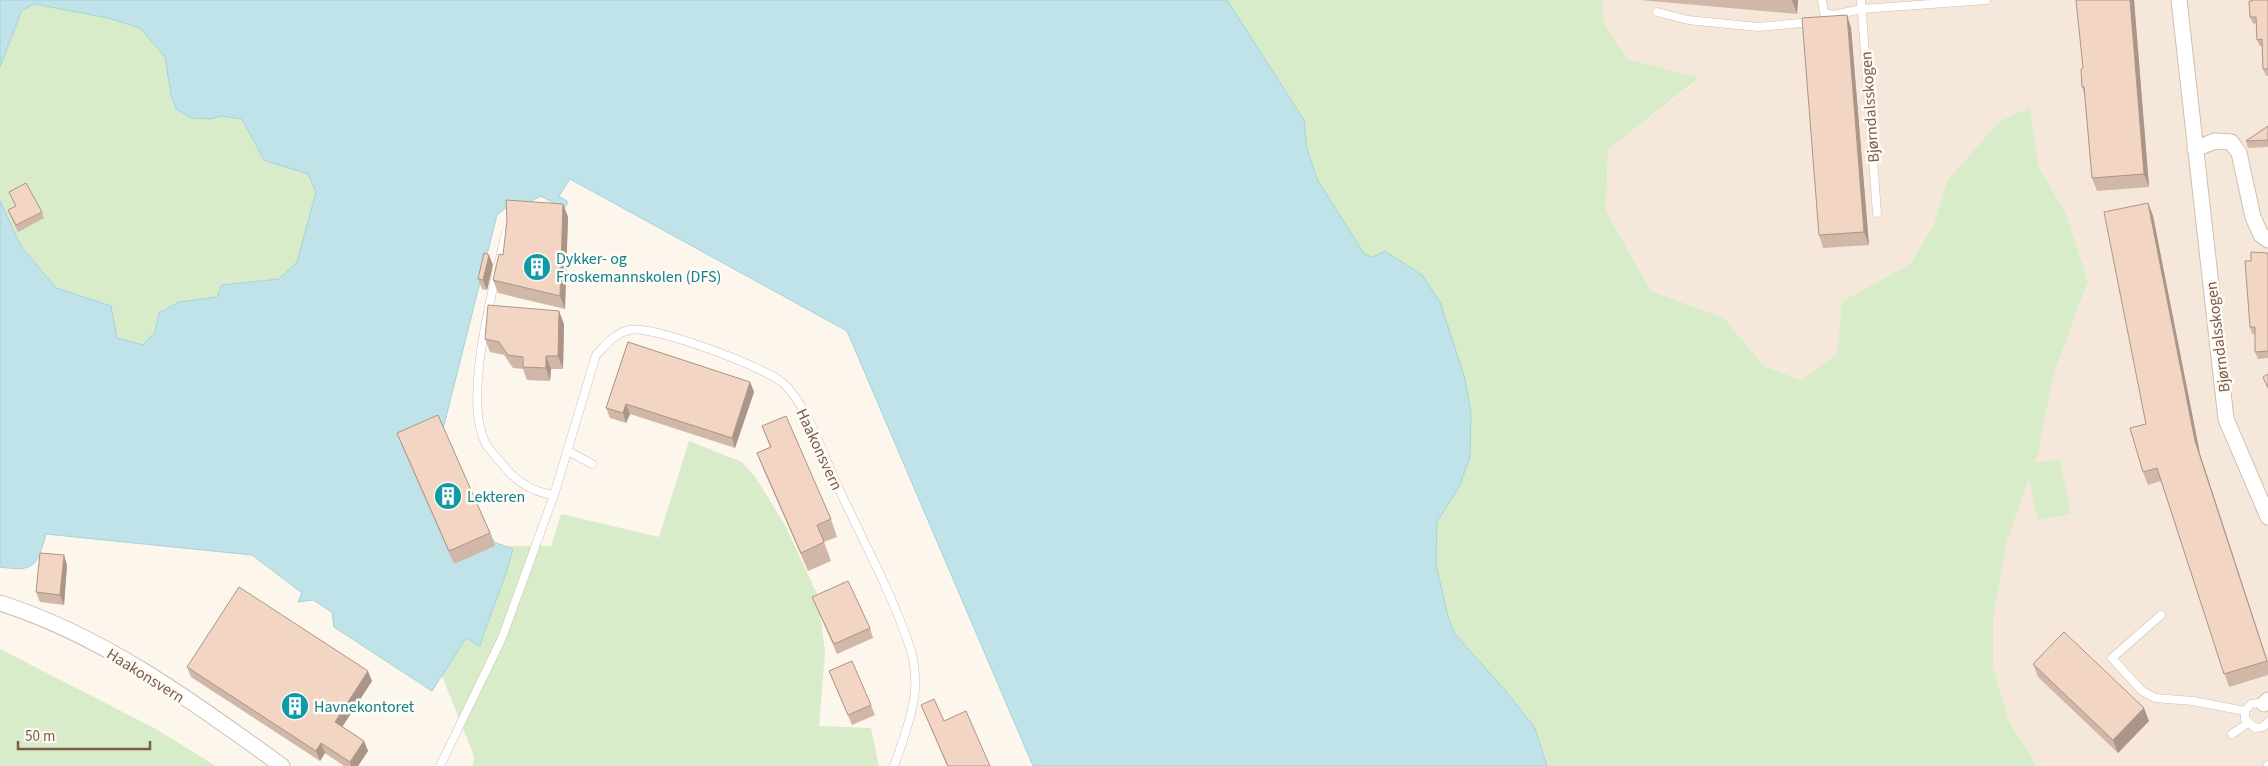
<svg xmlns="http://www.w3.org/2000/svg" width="2268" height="766" font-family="'Source Sans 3',sans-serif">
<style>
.residential{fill:#f5e8da}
.green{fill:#d8ecc9}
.water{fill:#bfe3e8;stroke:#a5d3da}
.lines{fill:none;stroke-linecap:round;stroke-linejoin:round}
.lane-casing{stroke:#d1beb0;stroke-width:9}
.street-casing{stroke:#d1beb0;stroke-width:17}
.lane{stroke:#fff;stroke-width:8}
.street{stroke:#fff;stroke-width:15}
.wall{fill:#d1b7a8}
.shaded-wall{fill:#aa9588}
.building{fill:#f3d5c3;stroke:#aa9588}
.labels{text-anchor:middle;stroke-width:5;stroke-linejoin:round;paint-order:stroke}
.street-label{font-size:16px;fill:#7a5c4d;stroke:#fffaf3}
.culture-label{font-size:16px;fill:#0d838f;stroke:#fffaf3;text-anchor:start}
</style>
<rect width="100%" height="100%" fill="#fdf6ec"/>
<polygon class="residential" points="1602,0 2268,0 2268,766 2037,766 2009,721 1993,666 1993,618 2007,541 2039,451 2053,376 2088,281 2065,211 2039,168 2030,108 1947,181 1933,227 1909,265 1842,301 1837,354 1801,380 1764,366 1724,318 1651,291 1606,211 1608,150 1699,79 1627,59 1603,23"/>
<g class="green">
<polygon points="1227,0 1602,0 1604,23 1627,59 1699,78 1608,150 1606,211 1651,291 1724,318 1764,366 1801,380 1837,354 1842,301 1909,265 1933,227 1947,181 1999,122 2030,107 2039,168 2065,211 2088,281 2053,376 2039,451 2035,463 2060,459 2071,514 2038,520 2029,479 2007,541 1993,618 1993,666 2009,721 2037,766 1547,766 1535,728 1505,690 1455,634 1449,620 1436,565 1437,522 1459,487 1422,275 1385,251 1373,257 1365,255 1317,179 1307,148 1304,120"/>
<polygon points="35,4 108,18 141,28 165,57 171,95 210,119 222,116 242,119 264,160 308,174 316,192 297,262 279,279 222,285 218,297 179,302 159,313 155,333 143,346 117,338 110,306 56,288 21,246 0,201 0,67 22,10"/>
<path d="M689,441L742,462L756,478L785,525L818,596L825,653L819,726L871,728L879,766H473L474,756L442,676L466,637L480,646C490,613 505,582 513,549L506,546H551L561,514L659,537Z"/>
<polygon points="0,649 156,729 216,766 0,766"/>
</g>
<path class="water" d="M0,0H1227L1304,120L1307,148L1317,179L1365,255L1373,257L1385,251L1422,275L1440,302L1465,379L1471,413L1470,457L1459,487L1437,522L1436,565L1449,620L1455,634L1505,690L1535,728L1547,766H1033L847,331L570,179L559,196L568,202L564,209L541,196L530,202L528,209L508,206L497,215L443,429L494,542L513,549C505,582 490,613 480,646L466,638L432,691L334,627L332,612L313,600L298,602L302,593L252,555L46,534C37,567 34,572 0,567V201L21,246L56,288L111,306L117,338L143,345L155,332L159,313L179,302L217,297L222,285L279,279L297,262L316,192L308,174L264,160L242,119L222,116L210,119L191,118L176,109L171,95L165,57L140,28L108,18L35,4L22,10L0,67Z"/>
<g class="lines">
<defs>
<g id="lane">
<polyline points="1822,0 1824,13 1833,15 1862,9 1986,0"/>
<polyline points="1861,0 1877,213"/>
<polyline points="1657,12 1688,20 1758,27 1811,22"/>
<polyline points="499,263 506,232"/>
<path d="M496,274C487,316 465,405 486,444C490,451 497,458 503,465C516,482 532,492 554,495"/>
<polyline points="568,451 592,464"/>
<polyline points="2161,615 2112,658 2142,691 2155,698 2193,701 2245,711"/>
<polyline points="2265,705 2259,703 2251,704 2245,711 2245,719 2255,728 2263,727 2268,722"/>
<polyline points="2232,734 2248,723"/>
<path d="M440,766L502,638L554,495L596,355C606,345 615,333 629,330C651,324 768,368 784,384C809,408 823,455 838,487C862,539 891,591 909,645C914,657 916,677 915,690C914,710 901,747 894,766"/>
<polyline points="2268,766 2268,765"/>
</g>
<g id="street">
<polyline points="2179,0 2226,419 2268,517"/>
<polyline points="2195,149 2215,141 2231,142 2239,153 2253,217 2261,235 2268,240"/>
<path d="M0,603C104,636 195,703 282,766"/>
<polyline points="2264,704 2268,700"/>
</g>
</defs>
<use href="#lane" class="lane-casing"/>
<use href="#street" class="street-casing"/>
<use href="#lane" class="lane"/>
<use href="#street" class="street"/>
</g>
<g class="wall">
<polygon points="1640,0 1798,0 1797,14"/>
<polygon points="2134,0 2149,187 2097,191 2092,178 2085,95 2082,87 2083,68"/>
<polygon points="2268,0 2268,76 2266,76 2263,69 2262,46 2260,46 2257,40 2256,23 2253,24 2250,17"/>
<polygon points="1847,15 1851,28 1869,245 1823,248 1819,235"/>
<polygon points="2268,126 2268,147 2248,148 2246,141"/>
<polygon points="9,192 42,212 44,218 18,232 11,217 8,210 16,206"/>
<polygon points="2148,203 2153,216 2200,454 2268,662 2268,675 2229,687 2161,481 2148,485 2143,472 2146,424"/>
<polygon points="563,204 568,217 565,309 498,293 493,280 503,255"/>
<polygon points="2268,253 2268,358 2258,359 2255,352 2255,334 2252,334 2250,327 2251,261"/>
<polygon points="493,265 487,290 482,289 478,279"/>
<polygon points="564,324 563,369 551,369 550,381 527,380 523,369 513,368 504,355 490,352 485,339"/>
<polygon points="628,342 750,382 754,392 735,448 630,414 626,423 610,418 606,408"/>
<polygon points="762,426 831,519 837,537 824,542 831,561 808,571 764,471 757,453 770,447"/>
<polygon points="397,433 490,533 495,546 454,564 402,446"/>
<polygon points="67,565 64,605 40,602 36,592"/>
<polygon points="812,597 870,628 873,638 837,654"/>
<polygon points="2033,664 2149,721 2118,753 2038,677"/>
<polygon points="187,667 372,681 342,726 364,741 368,751 358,766 344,766 325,753 320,761 191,677"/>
<polygon points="829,671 871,705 875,715 852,725"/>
<polygon points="921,705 944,721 990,766 947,766"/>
</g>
<g class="shaded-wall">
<polygon points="1792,0 1798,0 1797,14"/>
<polygon points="2130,0 2134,0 2149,187 2144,174"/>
<polygon points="1847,15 1851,28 1869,245 1864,232"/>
<polygon points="2148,203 2153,216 2200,454 2268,663 2195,441"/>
<polygon points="563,204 568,217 565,309 560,296"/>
<polygon points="489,255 493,265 487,290 483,280"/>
<polygon points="559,311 564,324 563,369 558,356"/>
<polygon points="546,356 551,369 550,381 546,368"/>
<polygon points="750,382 754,392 735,448 732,438"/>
<polygon points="626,404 630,414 626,423 623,413"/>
<polygon points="64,555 67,565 64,605 60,595"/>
<polygon points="368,671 372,681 339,732 335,722"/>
<polygon points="2144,708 2149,721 2118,753 2113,740"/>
<polygon points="364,741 368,751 358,766 351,766 350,762"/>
<polygon points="321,743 325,753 320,761 316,751"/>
</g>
<g class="building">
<polygon points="2076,0 2130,0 2144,174 2092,178 2084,87 2082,87 2081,69 2083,68"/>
<polygon points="2252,0 2268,0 2268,69 2263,69 2262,39 2257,40 2256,17 2250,17 2249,1 2252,1"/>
<polygon points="1847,15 1864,232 1819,235 1802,18"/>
<polygon points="2268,126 2268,140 2246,141"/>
<polygon points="26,183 42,212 16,225 8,210 16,206 9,192"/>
<polygon points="506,200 563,204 560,296 493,280 499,254 503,255 507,220"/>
<polygon points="2148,203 2195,441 2267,661 2224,674 2157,468 2143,472 2130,428 2146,424 2104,212"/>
<polygon points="2251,252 2268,253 2268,351 2255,352 2255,327 2250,327 2245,261 2251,261"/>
<polygon points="484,253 489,255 483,280 478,279"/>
<polygon points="488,305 559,311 558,356 546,356 546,368 523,367 523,357 508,355 499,342 485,339"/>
<polygon points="628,342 750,382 732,438 626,404 623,413 606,408"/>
<polygon points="2268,374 2268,388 2263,377"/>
<polygon points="438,415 490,533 449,551 397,433"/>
<polygon points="786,416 831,519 817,525 824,542 801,553 757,453 771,447 762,426"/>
<polygon points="40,553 64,555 60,595 36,592"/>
<polygon points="848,581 870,628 834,644 812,597"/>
<polygon points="239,587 368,671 335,722 364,741 350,762 321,743 316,751 187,667"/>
<polygon points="2064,632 2144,708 2113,740 2033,664"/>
<polygon points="852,661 871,705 848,715 829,671"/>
<polygon points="934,699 944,721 966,711 990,766 948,766 921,705"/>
</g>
<defs>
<symbol id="building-disc" viewBox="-11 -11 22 22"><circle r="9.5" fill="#0f9aa8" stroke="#fffaf3"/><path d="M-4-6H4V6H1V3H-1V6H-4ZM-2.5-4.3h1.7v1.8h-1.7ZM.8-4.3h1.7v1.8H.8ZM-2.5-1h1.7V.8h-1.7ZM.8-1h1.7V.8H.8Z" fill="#fff"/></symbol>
</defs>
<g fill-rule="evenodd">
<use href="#building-disc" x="521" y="251" width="32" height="32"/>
<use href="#building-disc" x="432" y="480" width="32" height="32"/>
<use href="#building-disc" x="279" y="690" width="32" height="32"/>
</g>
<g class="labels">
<g class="street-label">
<text transform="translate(1869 107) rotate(-94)" y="6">Bjørndalsskogen</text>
<text transform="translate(2217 337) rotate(-97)" y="6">Bjørndalsskogen</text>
<text transform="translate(820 449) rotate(65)" y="6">Haakonsvern</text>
<text transform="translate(146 675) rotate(32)" y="6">Haakonsvern</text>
</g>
<g class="culture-label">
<text x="556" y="264">Dykker- og<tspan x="556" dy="18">Froskemannskolen (DFS)</tspan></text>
<text x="467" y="502">Lekteren</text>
<text x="314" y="712">Havnekontoret</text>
</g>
</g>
<path d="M18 741v8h132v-8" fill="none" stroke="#7a5c4d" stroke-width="2.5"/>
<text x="25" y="741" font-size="15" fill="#7a5c4d" stroke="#fffaf3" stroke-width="4" paint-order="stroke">50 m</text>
</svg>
